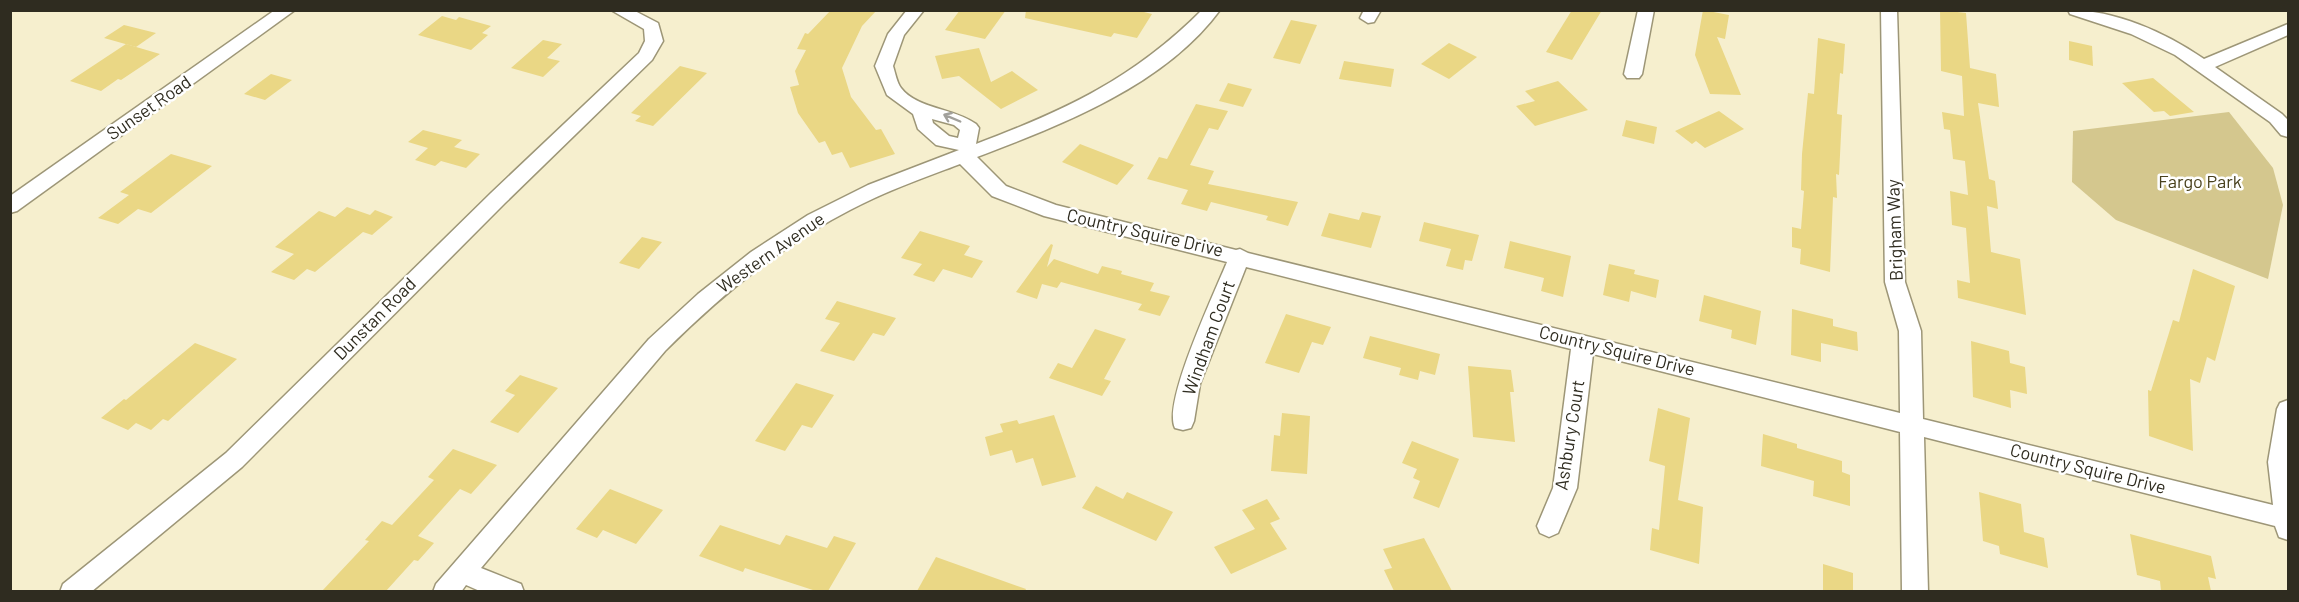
<svg xmlns="http://www.w3.org/2000/svg" width="2299" height="602" font-family="Barlow,sans-serif">
<style>
.green{fill:#d4c78e}
.building{fill:#ead785}
.lines{fill:none;stroke-linecap:round;stroke-linejoin:round}
.street-casing{stroke:#9d9677;stroke-width:3}
.street{fill:#fff;fill-rule:evenodd}
.oneway{stroke:#a1a09b}
.labels{text-anchor:middle;stroke-width:5;stroke-linejoin:round;paint-order:stroke}
.street-label{font-size:18px;fill:#2f2c20;stroke:#fff}
.park-label{font-size:18px;fill:#49411d;stroke:#fff}
</style>
<rect width="100%" height="100%" fill="#f6efce"/>
<polygon class="green" points="2229,112 2273,168 2283,205 2268,279 2116,220 2072,182 2073,131"/>
<g class="building">
<polygon points="831,10 877,10 862,26 842,68 851,97 876,130 881,129 895,154 850,168 842,152 832,155 825,141 819,143 798,113 790,87 799,85 795,71 806,50 797,49 805,33 808,34"/>
<polygon points="960,10 1006,10 985,39 945,30"/>
<polygon points="1026,10 1136,10 1152,14 1137,38 1114,33 1111,37 1025,18"/>
<polygon points="1572,10 1602,10 1572,60 1546,52"/>
<polygon points="1703,10 1729,15 1725,39 1717,37 1741,95 1710,94 1695,55"/>
<polygon points="1940,10 1966,13 1970,68 1996,74 1999,107 1978,103 1989,179 1995,181 1998,209 1987,206 1991,252 2020,259 2026,315 1958,298 1957,280 1970,283 1966,228 1952,225 1950,191 1968,195 1965,161 1953,159 1950,130 1944,129 1942,112 1964,116 1962,76 1941,71"/>
<polygon points="442,16 456,20 459,17 491,26 482,33 488,35 471,50 418,35"/>
<polygon points="1291,20 1317,25 1300,64 1273,58"/>
<polygon points="124,25 156,33 136,47 104,38"/>
<polygon points="1818,38 1845,44 1843,74 1840,73 1837,114 1842,115 1839,175 1836,174 1837,198 1833,197 1830,272 1800,264 1801,249 1792,247 1792,227 1801,229 1804,191 1801,190 1802,154 1808,93 1814,94"/>
<polygon points="543,40 562,44 547,58 560,61 543,77 511,68"/>
<polygon points="2069,41 2092,46 2093,66 2069,60"/>
<polygon points="1449,43 1477,57 1449,79 1421,64"/>
<polygon points="126,44 160,54 121,80 118,79 101,91 70,81"/>
<polygon points="979,48 991,82 1012,71 1038,90 1001,109 959,76 942,79 935,56"/>
<polygon points="1344,61 1394,69 1391,87 1339,79"/>
<polygon points="680,66 707,73 653,126 635,121 641,116 631,113"/>
<polygon points="271,74 292,80 265,100 244,94"/>
<polygon points="2153,78 2194,112 2170,116 2164,111 2154,112 2122,83"/>
<polygon points="1558,81 1588,110 1535,126 1516,106 1535,101 1525,91"/>
<polygon points="1228,83 1252,89 1243,107 1219,101"/>
<polygon points="1196,104 1228,111 1218,130 1209,128 1190,165 1214,171 1208,184 1298,202 1288,226 1266,220 1268,216 1211,202 1207,211 1181,204 1188,190 1147,179 1159,157 1167,159"/>
<polygon points="1719,111 1744,129 1705,148 1696,141 1692,144 1675,131"/>
<polygon points="1626,120 1657,127 1654,144 1622,136"/>
<polygon points="423,130 462,140 454,147 480,154 466,168 441,161 435,166 415,160 428,148 408,142"/>
<polygon points="1080,144 1134,165 1117,185 1062,162"/>
<polygon points="171,154 212,166 151,213 138,209 118,224 98,218 129,195 120,192"/>
<polygon points="347,207 370,215 375,210 393,217 372,235 363,232 315,272 307,269 294,280 271,272 294,254 275,247 319,211 335,217"/>
<polygon points="1362,212 1381,216 1371,248 1321,236 1329,213 1359,220"/>
<polygon points="1424,222 1479,235 1472,261 1465,260 1463,270 1446,266 1451,249 1419,241"/>
<polygon points="920,231 970,246 964,255 983,261 972,278 943,269 934,282 913,275 922,264 901,258"/>
<polygon points="642,237 662,242 639,269 619,263"/>
<polygon points="1510,241 1571,256 1563,297 1541,291 1544,278 1504,268"/>
<polygon points="1051,244 1053,245 1047,267 1054,259 1098,274 1102,266 1122,271 1121,274 1154,283 1150,291 1170,296 1160,316 1138,310 1142,304 1061,282 1057,288 1042,284 1037,299 1016,292"/>
<polygon points="1609,264 1635,270 1634,274 1659,280 1656,298 1631,291 1629,302 1603,295"/>
<polygon points="2193,269 2235,286 2215,361 2207,357 2200,383 2190,379 2193,451 2149,436 2148,390 2151,391 2173,320 2179,322"/>
<polygon points="1704,295 1761,311 1756,345 1731,338 1732,330 1699,321"/>
<polygon points="837,301 896,318 884,336 873,333 854,361 820,351 840,323 825,319"/>
<polygon points="1792,309 1833,319 1833,326 1857,332 1858,351 1821,343 1821,362 1791,355"/>
<polygon points="1286,314 1331,327 1323,345 1312,342 1299,373 1265,363"/>
<polygon points="1095,329 1126,339 1104,379 1111,381 1102,396 1049,378 1058,363 1072,368"/>
<polygon points="1370,336 1440,354 1435,375 1420,371 1418,380 1399,375 1401,368 1363,358"/>
<polygon points="1971,341 2009,351 2010,363 2025,367 2027,394 2010,390 2011,408 1973,397"/>
<polygon points="195,343 237,359 168,421 163,419 151,430 136,423 128,430 101,418 124,399 126,400"/>
<polygon points="1468,366 1511,370 1514,392 1510,392 1515,442 1473,437"/>
<polygon points="520,375 558,388 518,433 490,422 515,395 505,391"/>
<polygon points="796,383 834,395 812,428 802,425 785,451 755,441"/>
<polygon points="1658,408 1690,418 1678,500 1703,507 1699,564 1650,550 1652,528 1659,530 1665,466 1649,461"/>
<polygon points="1282,413 1310,416 1307,474 1271,471 1274,435 1280,436"/>
<polygon points="1054,415 1076,477 1042,486 1033,458 1016,463 1012,450 990,456 985,437 1003,432 1000,424 1017,420 1019,424"/>
<polygon points="1763,434 1797,444 1797,448 1842,461 1842,472 1850,475 1850,506 1813,496 1814,481 1761,466"/>
<polygon points="1412,441 1459,459 1439,508 1413,498 1420,481 1413,478 1417,469 1402,463"/>
<polygon points="453,449 497,465 471,494 460,489 418,536 434,543 418,561 414,560 386,591 322,591 369,541 365,540 382,521 392,525 434,480 428,477"/>
<polygon points="1096,486 1123,499 1127,492 1173,512 1156,541 1082,508"/>
<polygon points="610,489 663,510 636,544 603,530 597,538 576,529"/>
<polygon points="1979,492 2021,504 2024,532 2044,538 2048,568 2000,554 1999,546 1983,541"/>
<polygon points="1267,499 1280,519 1270,523 1287,549 1231,574 1214,547 1255,529 1242,510"/>
<polygon points="720,525 780,545 786,535 827,548 834,536 856,543 828,591 816,591 745,568 743,572 699,556"/>
<polygon points="2130,534 2211,556 2216,579 2208,577 2211,591 2161,591 2160,581 2137,575"/>
<polygon points="1424,538 1452,591 1394,591 1384,570 1392,568 1383,549"/>
<polygon points="936,557 1026,589 1025,591 917,591"/>
<polygon points="1823,564 1853,573 1853,591 1823,591"/>
</g>
<g class="lines">
<defs>
<g id="street">
<polygon points="275,10 295,10 17,211 10,213 10,196"/>
<polygon points="611,10 633,10 658,23 663,41 652,60 505,203 242,467 91,592 60,592 63,584 226,453 491,193 639,53 645,41 644,29"/>
<path d="M907,10H924L904,35L893,66C895,72 897,83 901,88C917,109 954,108 976,124L979,128L976,144C1066,110 1133,79 1202,10H1220C1164,86 1061,125 977,157L1006,186L1056,205L1236,250L1240,249L1248,253L1900,413L1899,331L1885,282L1881,10H1897L1905,282L1921,331L1923,419L2273,505L2268,462L2277,409L2280,403L2288,400V540L2279,537L2275,526L1924,437L1928,592H1902L1900,432L1593,354L1577,488L1558,533L1549,537L1540,533L1537,526L1553,488L1571,349L1246,267L1200,384L1194,421L1191,428L1183,430L1175,428C1162,403 1215,292 1227,262L1044,216L992,196L960,164C923,178 886,191 850,210C780,246 720,296 665,351L481,568L521,584L524,592H482L466,585L461,592H433L436,584L649,339L698,294L751,252L808,215L868,185L959,150L936,145L918,129L913,114L887,95L875,66L888,34ZM932,119L954,125L960,130L958,138L949,136L933,123Z"/>
<polygon points="1364,10 1381,10 1374,22 1368,23 1360,18"/>
<polygon points="1638,10 1654,10 1642,74 1639,78 1627,78 1624,74"/>
<path d="M2068,10C2115,10 2165,32 2204,59L2288,24V35L2215,67L2282,114L2288,120V137L2281,135L2270,122L2175,55L2131,34L2070,14Z"/>
</g>
</defs>
<use href="#street" class="street-casing"/>
<use href="#street" class="street"/>
</g>
<defs><path id="oneway-shaft" d="M-6 0H5M1.5-3L5.5 0L1.5 3" fill="none" stroke-width="1.6" stroke-linecap="round" stroke-linejoin="round" transform="scale(1.5)"/></defs>
<use class="oneway" href="#oneway-shaft" transform="translate(952 118) rotate(-157)"/>
<g class="labels">
<g class="street-label">
<text transform="translate(149 108) rotate(-35)" y="6">Sunset Road</text>
<text transform="translate(1895 230) rotate(-92)" y="6">Brigham Way</text>
<text transform="translate(1145 233) rotate(13)" y="6">Country Squire Drive</text>
<text transform="translate(771 253) rotate(-35)" y="6">Western Avenue</text>
<text transform="translate(375 319) rotate(-45)" y="6">Dunstan Road</text>
<text transform="translate(1209 338) rotate(-70)" y="6">Windham Court</text>
<text transform="translate(1617 351) rotate(14)" y="6">Country Squire Drive</text>
<text transform="translate(1570 435) rotate(-81)" y="6">Ashbury Court</text>
<text transform="translate(2088 469) rotate(14)" y="6">Country Squire Drive</text>
</g>
<g class="park-label">
<text x="2200" y="188">Fargo Park</text>
</g>
</g>
<rect width="2299" height="602" fill="none" stroke="#2f2c20" stroke-width="24"/>
</svg>
